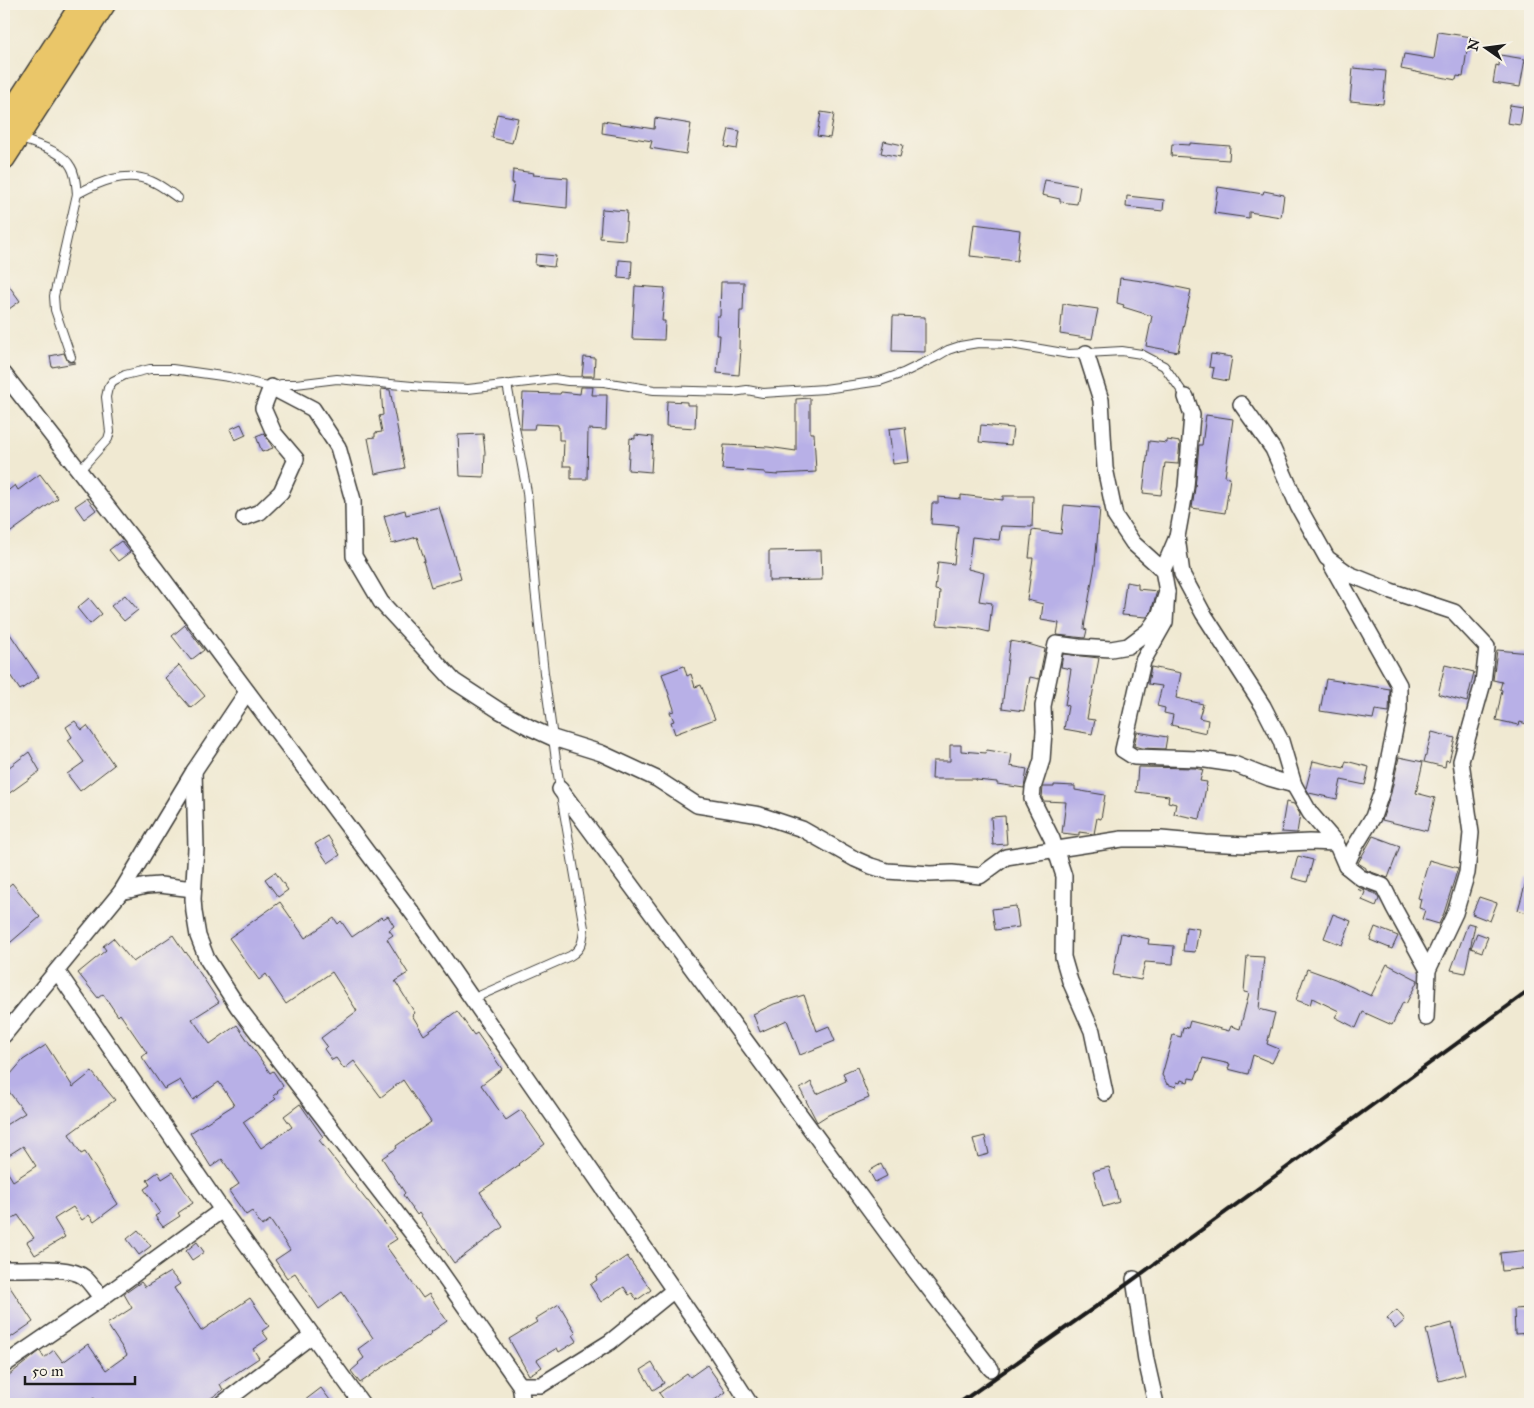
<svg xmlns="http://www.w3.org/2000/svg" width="1534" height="1408" font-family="'IM FELL Great Primer',serif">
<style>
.building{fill:#b8b0e7}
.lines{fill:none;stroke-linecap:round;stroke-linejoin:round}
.service-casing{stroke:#3c3b37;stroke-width:10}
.minor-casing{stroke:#3c3b37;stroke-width:18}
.primary-casing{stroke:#3c3b37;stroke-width:25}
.service{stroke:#fff;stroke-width:8}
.minor{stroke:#fff;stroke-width:15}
.primary{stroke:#eac669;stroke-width:22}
.rail{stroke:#1c1c1c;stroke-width:4}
</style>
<rect width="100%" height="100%" fill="#f7f3e8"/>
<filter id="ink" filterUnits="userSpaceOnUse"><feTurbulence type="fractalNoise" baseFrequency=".02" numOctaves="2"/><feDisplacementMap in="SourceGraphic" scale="10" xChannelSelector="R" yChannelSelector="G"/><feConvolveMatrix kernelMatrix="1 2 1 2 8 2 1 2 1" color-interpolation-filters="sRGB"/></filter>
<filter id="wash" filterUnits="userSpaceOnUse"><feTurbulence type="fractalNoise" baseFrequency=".0096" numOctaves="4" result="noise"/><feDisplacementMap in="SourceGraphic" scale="20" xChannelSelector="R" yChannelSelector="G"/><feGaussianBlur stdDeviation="1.12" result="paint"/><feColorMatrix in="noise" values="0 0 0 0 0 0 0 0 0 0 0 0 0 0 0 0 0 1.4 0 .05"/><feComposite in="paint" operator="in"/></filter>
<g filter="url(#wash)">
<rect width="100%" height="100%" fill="#f0e9d2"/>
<g id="blocks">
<g class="building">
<polygon points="1438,32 1472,37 1470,51 1467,50 1463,77 1457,76 1456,80 1401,69 1404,54 1434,59"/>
<polygon points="1500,55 1525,59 1520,87 1493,83 1496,65 1499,66"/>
<polygon points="1353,68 1386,71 1383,104 1350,101"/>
<polygon points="1510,105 1523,107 1520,125 1507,123"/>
<polygon points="821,112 834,114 830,138 817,136"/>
<polygon points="497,114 518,118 512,143 492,138"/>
<polygon points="655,118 691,124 686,154 650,148 652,141 602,133 603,121 654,129"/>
<polygon points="729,129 740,131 737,149 725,147"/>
<polygon points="884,141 903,145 900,157 881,153"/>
<polygon points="1190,143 1230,146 1229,160 1171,156 1172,144 1190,145"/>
<polygon points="513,170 534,173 533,175 568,178 567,208 511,202 514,183 512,183"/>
<polygon points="1045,180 1080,186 1077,204 1060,202 1060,199 1042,195"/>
<polygon points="1218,187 1263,194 1264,191 1284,195 1281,217 1249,212 1249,218 1214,213"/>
<polygon points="1127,196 1164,200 1163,211 1126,207"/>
<polygon points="602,209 627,211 625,240 600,238"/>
<polygon points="974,224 1020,230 1017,261 970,256"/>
<polygon points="536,254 556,256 554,267 535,265"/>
<polygon points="619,260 632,261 631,279 618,278"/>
<polygon points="1120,278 1157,283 1191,290 1178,352 1146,346 1152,316 1123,307 1124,305 1117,303"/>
<polygon points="4,279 20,301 9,309 4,301"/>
<polygon points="721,282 744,282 743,311 740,311 739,349 741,349 739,375 717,373 720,335 716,335 717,316 720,316"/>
<polygon points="635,286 665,288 662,321 665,321 664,340 632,339"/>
<polygon points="1063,304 1098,309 1092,339 1060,334"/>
<polygon points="893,316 925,317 925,352 892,351"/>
<polygon points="64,353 68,362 72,362 75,361 75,363 52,367 50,356"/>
<polygon points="1211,354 1232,357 1228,381 1212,378 1214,368 1209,367"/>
<polygon points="584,357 595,358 594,376 582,376"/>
<polygon points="581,387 593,387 592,395 607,395 606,430 588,429 587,479 571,479 571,466 563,466 564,440 559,440 559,427 558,427 558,425 535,424 534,429 521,429 523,393 560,394 561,392 580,394"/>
<polygon points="381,389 390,390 405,468 375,474 368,438 375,437 375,433 382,432 379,416 383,415"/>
<polygon points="810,398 810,433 814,433 816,472 778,474 778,475 765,474 765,472 722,469 724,445 768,447 796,451 796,399"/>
<polygon points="667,401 687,402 687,405 696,405 695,428 666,426"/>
<polygon points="1206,415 1233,419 1225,477 1230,478 1225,513 1192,508 1195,488 1199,445 1202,445"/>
<polygon points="241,424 246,435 235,440 230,429"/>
<polygon points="981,425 1013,428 1011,445 979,442"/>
<polygon points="905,427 909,462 893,464 889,429"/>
<polygon points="264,433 273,448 262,452 256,436"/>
<polygon points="483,434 485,452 484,477 460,476 458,435"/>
<polygon points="635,435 653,437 651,472 628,470 630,438 635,439"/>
<polygon points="1167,440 1180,442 1178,464 1165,463 1161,495 1143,493 1149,441 1167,443"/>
<polygon points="40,474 58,498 4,537 4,494 15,485 18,490"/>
<polygon points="961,495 1003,500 1003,496 1033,496 1032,527 1001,526 999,540 972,537 968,569 984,573 979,601 992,603 989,632 972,628 937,625 940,591 935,590 938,562 954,564 958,526 931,524 932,503 938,503 938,497 961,499"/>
<polygon points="87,498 96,510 84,519 75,506"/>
<polygon points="1064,505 1100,508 1095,565 1085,621 1084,629 1087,630 1085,638 1057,635 1059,623 1041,620 1043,604 1027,600 1033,558 1029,558 1032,530 1061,534"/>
<polygon points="439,507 461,578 431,587 423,561 425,561 417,537 392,544 384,516 405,510 406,515"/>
<polygon points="121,541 130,552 118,561 109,550"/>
<polygon points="821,550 822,580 769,581 769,551"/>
<polygon points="1126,582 1138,584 1138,589 1157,591 1151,612 1147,617 1122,615"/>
<polygon points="125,595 138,610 124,621 111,606"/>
<polygon points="89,598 102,614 90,624 77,608"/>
<polygon points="4,625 39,677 20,690 4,666"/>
<polygon points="185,625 204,650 191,660 172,636"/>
<polygon points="1010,641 1028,644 1045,649 1039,679 1030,677 1024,711 1002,708"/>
<polygon points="1497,650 1530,653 1530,725 1520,722 1519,725 1496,720 1502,690 1500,689 1502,682 1493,680"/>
<polygon points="1063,654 1099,658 1092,697 1091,697 1087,719 1095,720 1092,734 1064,729 1068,706 1065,705 1071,669 1061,667"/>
<polygon points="179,665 205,696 191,708 165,678"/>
<polygon points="1445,665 1474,672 1467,702 1438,694"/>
<polygon points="684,666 687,676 691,674 695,687 701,685 715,719 675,734 671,722 674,721 670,712 674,711 674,709 662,674"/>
<polygon points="1151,667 1181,673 1176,698 1203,704 1199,718 1208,720 1206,733 1171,725 1173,715 1164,713 1165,708 1157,706 1162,686 1148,684"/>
<polygon points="1326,679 1390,689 1389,712 1375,710 1373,719 1320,711"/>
<polygon points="75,721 82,730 87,726 114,765 80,791 67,774 84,762 68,740 72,737 66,727"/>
<polygon points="1137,732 1167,737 1165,749 1141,748 1134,746"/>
<polygon points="1432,732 1455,738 1449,761 1446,760 1445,767 1424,762"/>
<polygon points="950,745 961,745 961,751 986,753 987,750 1012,754 1010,766 1027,769 1024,788 997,784 997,782 976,780 976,779 932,779 933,761 950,761"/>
<polygon points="29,752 40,771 4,797 4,771"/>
<polygon points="1399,757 1423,762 1416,793 1435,798 1427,831 1382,820 1391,793"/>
<polygon points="1313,761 1344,768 1346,761 1369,767 1365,785 1341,780 1337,799 1309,793 1306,788"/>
<polygon points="1138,767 1195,768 1203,770 1200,781 1207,782 1200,819 1174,814 1176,804 1168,802 1169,796 1136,792"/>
<polygon points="1054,785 1075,786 1075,790 1105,795 1101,819 1097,818 1094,834 1079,832 1079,835 1062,833 1066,802 1043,801 1042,798 1043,787 1054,787"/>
<polygon points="1286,802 1294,804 1300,814 1297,833 1281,832"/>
<polygon points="1005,816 1007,844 993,845 991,817"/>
<polygon points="328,836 340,855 328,863 315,844"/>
<polygon points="1373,836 1400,846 1388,878 1366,870 1366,868 1358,863"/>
<polygon points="1298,856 1313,860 1307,882 1292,878"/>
<polygon points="1429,860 1458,868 1444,913 1439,924 1422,919 1425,910 1419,908 1421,899 1418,898"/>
<polygon points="275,872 288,890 278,897 265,879"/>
<polygon points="1527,878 1530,879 1530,914 1518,910"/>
<polygon points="12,883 40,917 4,948 4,890"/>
<polygon points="1358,887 1376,894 1379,899 1376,906 1362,900 1365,892 1357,889"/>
<polygon points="1479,897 1497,903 1490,921 1472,914"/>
<polygon points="280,902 305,938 334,918 338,924 341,921 352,937 381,917 383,919 388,916 394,926 389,930 393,935 387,939 408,973 395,981 415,1013 412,1015 424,1035 457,1011 474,1035 477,1033 502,1069 481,1085 506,1120 521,1110 545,1144 518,1164 519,1165 480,1192 503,1227 454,1263 419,1213 417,1215 403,1195 405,1193 382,1158 397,1148 396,1146 431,1122 403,1080 381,1097 354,1061 344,1069 336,1058 332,1060 324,1049 327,1046 321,1038 357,1011 332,972 286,1004 266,974 259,980 229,938"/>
<polygon points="1016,906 1019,927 995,930 992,909"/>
<polygon points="1333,914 1351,921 1342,945 1324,938"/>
<polygon points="1468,923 1475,925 1465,973 1451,970"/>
<polygon points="1186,927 1199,929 1195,952 1183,951"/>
<polygon points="1375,927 1398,936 1392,949 1370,940"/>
<polygon points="1121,933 1149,939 1148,944 1174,946 1173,964 1145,962 1141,980 1113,975"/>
<polygon points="1477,933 1488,937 1482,952 1471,948"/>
<polygon points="173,935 185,953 186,952 219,1002 192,1019 210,1044 237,1025 270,1073 273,1071 283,1086 277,1091 278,1092 273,1096 276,1099 243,1122 261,1148 292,1127 284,1116 300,1104 323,1137 319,1140 367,1201 368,1201 397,1239 386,1246 423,1298 429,1294 447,1321 431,1332 432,1333 360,1383 351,1371 359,1364 358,1363 364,1358 358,1349 373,1338 342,1292 319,1309 295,1273 287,1278 275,1260 290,1250 270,1220 262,1226 252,1211 246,1215 229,1191 239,1184 222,1159 211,1167 190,1133 234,1105 219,1082 193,1100 180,1080 164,1089 142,1057 147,1053 120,1014 118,1016 103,994 98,998 78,973 106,950 103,946 113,938 133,962"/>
<polygon points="1247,956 1264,957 1259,1009 1275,1013 1267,1044 1279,1049 1272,1063 1253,1055 1248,1074 1228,1069 1230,1064 1203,1058 1199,1071 1198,1071 1195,1079 1189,1078 1188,1082 1181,1080 1180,1083 1177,1082 1176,1087 1167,1084 1162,1075 1173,1035 1181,1037 1183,1027 1188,1028 1190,1021 1229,1031 1231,1026 1240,1029 1249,993 1244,992"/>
<polygon points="1387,964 1418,980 1406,1004 1403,1002 1392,1025 1363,1012 1356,1028 1335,1017 1339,1011 1312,998 1310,1005 1296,1000 1307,969 1335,979 1371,996"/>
<polygon points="804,995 817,1031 829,1026 835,1041 800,1055 787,1020 760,1032 753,1014 774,1004"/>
<polygon points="46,1045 73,1087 92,1072 115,1100 69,1134 81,1154 85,1152 118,1204 94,1222 89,1215 82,1220 73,1207 54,1219 65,1237 35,1255 27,1242 34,1238 18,1215 4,1224 4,1166 13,1181 36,1166 23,1146 4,1158 4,1126 25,1113 4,1085 4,1082 23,1060"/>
<polygon points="857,1067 869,1098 828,1115 817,1122 800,1089 811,1082 817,1094 846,1081 843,1073"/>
<polygon points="985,1136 989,1154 978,1157 973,1139"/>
<polygon points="881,1164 887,1176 875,1182 869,1171"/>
<polygon points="1109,1167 1119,1202 1103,1207 1093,1171"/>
<polygon points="158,1172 162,1179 173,1172 193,1203 178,1213 180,1216 163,1227 155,1216 160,1213 144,1189 150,1185 147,1180"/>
<polygon points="138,1230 151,1246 139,1255 127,1239"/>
<polygon points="197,1242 204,1252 192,1260 186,1251"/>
<polygon points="1530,1250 1530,1268 1502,1271 1500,1253"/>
<polygon points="627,1256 651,1290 637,1300 632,1293 629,1295 624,1287 601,1302 590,1285 597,1280 596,1277"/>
<polygon points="170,1272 180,1284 174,1288 201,1331 250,1298 269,1326 262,1331 268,1339 253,1349 259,1358 220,1384 223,1390 202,1404 99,1404 94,1398 86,1404 4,1404 4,1379 40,1351 44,1358 54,1350 63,1362 88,1344 106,1370 127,1355 107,1324 132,1308 124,1294 141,1282 145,1287"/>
<polygon points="4,1278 33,1322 10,1338 8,1335 4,1338"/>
<polygon points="559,1304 576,1333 573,1335 577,1341 559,1352 557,1348 537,1360 542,1367 529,1375 509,1339 537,1322 535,1319"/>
<polygon points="1530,1308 1530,1333 1515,1334 1514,1309"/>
<polygon points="1397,1310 1405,1320 1395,1329 1387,1318"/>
<polygon points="1452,1323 1465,1374 1439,1381 1426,1330"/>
<polygon points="652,1363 664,1383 653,1390 641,1370"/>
<polygon points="707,1365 726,1392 709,1404 667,1404 659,1393 687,1373 690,1377"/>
<polygon points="321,1388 333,1404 300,1404"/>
</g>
</g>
</g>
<g filter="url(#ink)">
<use href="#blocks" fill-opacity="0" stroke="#3c3b37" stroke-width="1"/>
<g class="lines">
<defs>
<g id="service">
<path d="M19,138C36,145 62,150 71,167C76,175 76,185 77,194L54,296L55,310L71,357"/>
<path d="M77,194C99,182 126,170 151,181C161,185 169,192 178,198"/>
<polyline points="79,471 108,439 110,432 106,397 108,388 113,381 125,375 150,369 172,369 229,377 271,387 281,384 296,384 337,379 423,387 468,389 554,379 568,381 604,382 654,390 733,392 747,390 763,393 825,389 880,381 903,373 936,357 948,350 960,346 978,343 1011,344 1069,354 1122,351 1141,354 1164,366 1186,397"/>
<path d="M472,999L570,956C582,949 583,941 584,928L560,789L544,673L535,588L527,492L507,384"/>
</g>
<g id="minor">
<polyline points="1086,353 1101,400 1105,468 1115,516 1133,543 1163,570 1167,592 1165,622 1143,661 1123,750 1134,757 1199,759 1234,764 1269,778 1294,785"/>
<polyline points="4,374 155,568 414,915 714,1348 750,1404"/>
<polyline points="1241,404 1273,449 1298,506 1327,558 1349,574 1391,591 1454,612 1487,647 1483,683 1461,761 1471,833 1467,873 1455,913 1428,970 1426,1018"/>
<polyline points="244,518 260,512 281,492 296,459 274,433 263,408 271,387 313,409 338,447 353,500 354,556 381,602 454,681 500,711 531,728 553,738 601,753 657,779 697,805 760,815 802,829 855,859 871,866 887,871 930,874 952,873 980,876 1006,857 1122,839 1161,839 1206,843 1246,845 1309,842 1336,843"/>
<polyline points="1177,537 1182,574 1203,613 1263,706 1281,741 1294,785 1310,813 1336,843 1346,866 1361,878 1383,886 1394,908 1428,970"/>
<polyline points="1332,566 1399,685 1399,710 1382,791 1373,817 1354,848 1346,866"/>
<polyline points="1163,570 1177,537 1186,487 1192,415 1186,397"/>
<polyline points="194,771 196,848 193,899 194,912 198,936 207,959 238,1007 428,1254 520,1385 523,1404"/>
<polyline points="560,789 907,1260 991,1369"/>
<polyline points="121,892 146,886 160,885 193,889"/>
<polyline points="57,971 222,1210 362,1404"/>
<polyline points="4,1035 121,892 194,771 247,692"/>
<polyline points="1105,1093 1092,1031 1070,981 1063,957 1064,876 1052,839 1032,799 1033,788 1042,760 1044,731 1043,706 1056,644 1079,647 1111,649 1128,646 1148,631 1159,616 1167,592"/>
<path d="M4,1269C23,1270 69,1265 84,1277C91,1283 96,1292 102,1298"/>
<polyline points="1134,1279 1146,1360 1156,1404"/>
<polyline points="4,1365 102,1298 222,1210"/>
<polyline points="520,1385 541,1385 610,1342 674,1290"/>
<polyline points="222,1404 311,1336"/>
</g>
<g id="primary">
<polyline points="4,124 82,4"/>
<polyline points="4,158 104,4"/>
</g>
</defs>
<use href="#service" class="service-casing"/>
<use href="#minor" class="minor-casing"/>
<use href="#primary" class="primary-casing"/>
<use href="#service" class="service"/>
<use href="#minor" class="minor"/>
<use href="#primary" class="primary"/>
<polyline class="rail" points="958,1404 1108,1298 1530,990"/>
</g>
</g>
<rect width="1534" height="1408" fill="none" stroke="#f7f3e8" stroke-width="20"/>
<g transform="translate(1486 48) rotate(284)" stroke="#f7f3e8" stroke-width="4" paint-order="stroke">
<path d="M0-4L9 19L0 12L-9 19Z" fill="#1c1c1c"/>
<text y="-8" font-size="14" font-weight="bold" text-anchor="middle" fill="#1c1c1c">N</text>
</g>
<path d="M25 1376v8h110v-8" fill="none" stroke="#1c1c1c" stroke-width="2.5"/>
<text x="32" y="1376" font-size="15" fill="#1c1c1c" stroke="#f7f3e8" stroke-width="4" paint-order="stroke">50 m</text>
</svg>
